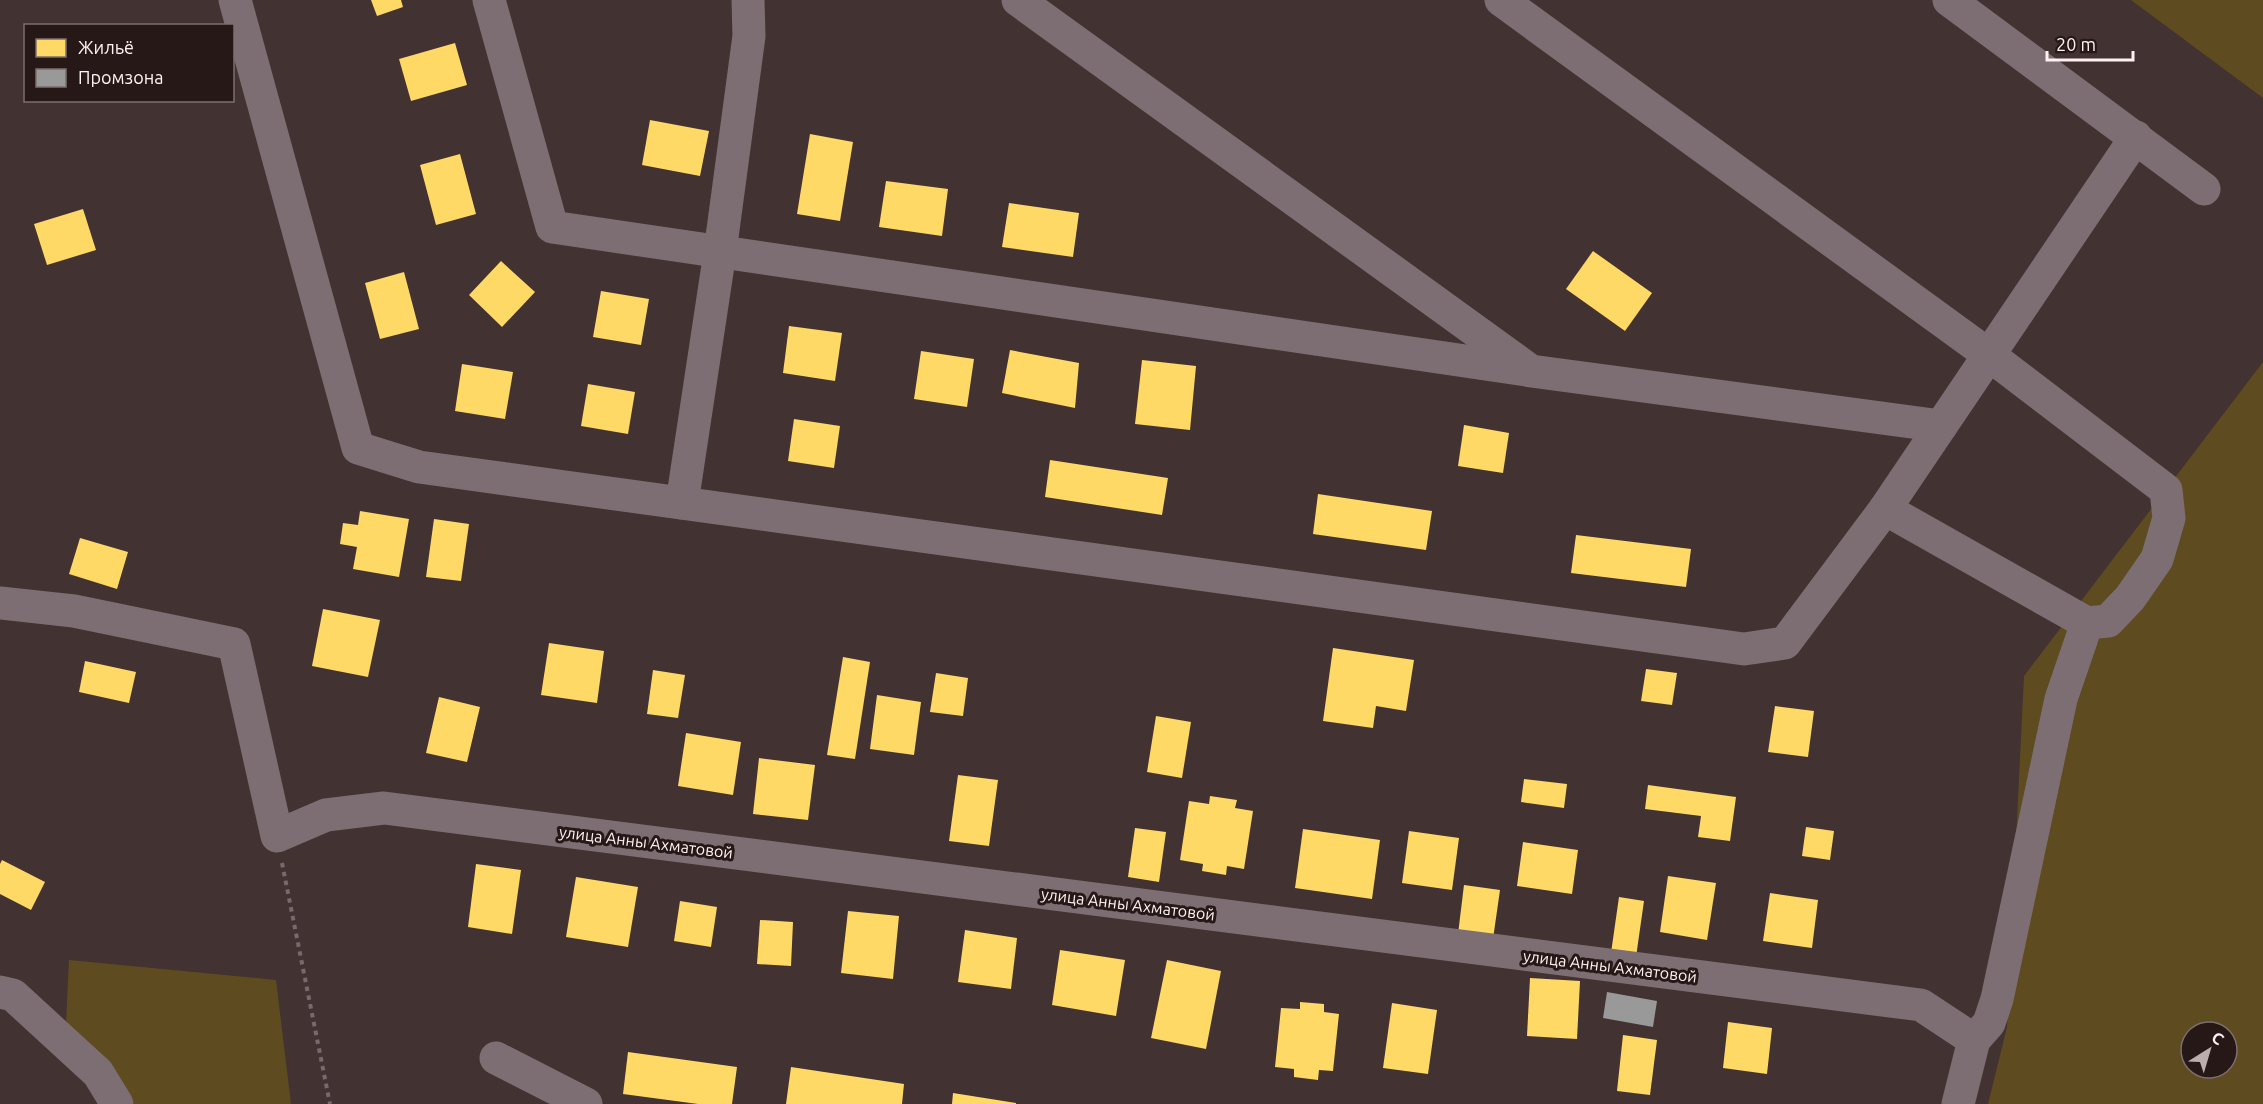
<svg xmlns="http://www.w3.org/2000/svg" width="2263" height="1104" font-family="Ubuntu,sans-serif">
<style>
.green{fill:#5e4b1f;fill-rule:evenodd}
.homes{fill:#ffd966}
.industry{fill:#999}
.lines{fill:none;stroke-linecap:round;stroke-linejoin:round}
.path{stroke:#77696d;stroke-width:4;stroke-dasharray:4.5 4.5;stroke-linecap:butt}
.minor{stroke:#7d6e73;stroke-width:33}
.labels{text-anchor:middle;stroke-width:6;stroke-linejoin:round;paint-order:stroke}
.street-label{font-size:16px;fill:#fef1f1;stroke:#271818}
</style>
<rect width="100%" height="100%" fill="#433232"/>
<g class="green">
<polygon points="2131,0 2263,0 2263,98"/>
<path d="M2263,362V1104H1988L2007,1027L2024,676ZM2191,1032H2227V1068H2191Z"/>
<polygon points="69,960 276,980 291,1104 134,1104 128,1092 66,1024"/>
</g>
<g class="homes">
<polygon points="371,0 401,0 403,7 377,16"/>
<polygon points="455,43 467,85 411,101 399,59"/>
<polygon points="650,120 709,131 700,176 642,165"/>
<polygon points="810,134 853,142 840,221 797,214"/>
<polygon points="460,154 476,214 436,225 420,165"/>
<polygon points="886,181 948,189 942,236 879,227"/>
<polygon points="1009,203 1079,213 1073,257 1002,247"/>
<polygon points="83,209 96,250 47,265 34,224"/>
<polygon points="1593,251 1652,293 1625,331 1566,289"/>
<polygon points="501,261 535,292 502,327 469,295"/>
<polygon points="404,272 419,329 380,339 365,283"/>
<polygon points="601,291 649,299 641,345 593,337"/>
<polygon points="789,326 842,333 835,381 783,373"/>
<polygon points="1010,350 1079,363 1075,408 1002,393"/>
<polygon points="921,351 974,359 967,407 914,399"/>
<polygon points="1142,360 1196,366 1190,430 1135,424"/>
<polygon points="462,364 513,372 505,419 455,411"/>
<polygon points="588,384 635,392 628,434 581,426"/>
<polygon points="794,419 840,426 834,468 788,461"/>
<polygon points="1464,425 1509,433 1503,473 1458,466"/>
<polygon points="1050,460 1168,478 1162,515 1045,497"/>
<polygon points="1318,494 1432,511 1426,550 1313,534"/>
<polygon points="360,511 409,519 399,577 353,569 357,547 340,544 343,523 358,525"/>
<polygon points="434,519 469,524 461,581 426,577"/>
<polygon points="1576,535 1691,549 1686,587 1571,573"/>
<polygon points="80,538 128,552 117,589 69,574"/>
<polygon points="323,609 380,620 368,677 312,666"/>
<polygon points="549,643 604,651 597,703 541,695"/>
<polygon points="1333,648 1414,660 1406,711 1376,706 1373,728 1323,721"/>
<polygon points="843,657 870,662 855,759 827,755"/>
<polygon points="85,661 136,672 129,703 79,692"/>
<polygon points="1646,669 1677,673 1672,705 1641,701"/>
<polygon points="653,670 685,675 678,718 647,714"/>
<polygon points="936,673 968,678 963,716 930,712"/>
<polygon points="877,695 921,702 914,755 870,749"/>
<polygon points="439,697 480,707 467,762 426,753"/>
<polygon points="1775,706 1814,711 1808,757 1768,752"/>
<polygon points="1156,716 1191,722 1182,778 1147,772"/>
<polygon points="686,733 741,742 733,795 678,786"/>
<polygon points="759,758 815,765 808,820 753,814"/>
<polygon points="958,775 998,780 989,846 949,841"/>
<polygon points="1524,779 1567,784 1564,808 1521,802"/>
<polygon points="1648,785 1736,797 1730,841 1698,837 1701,816 1645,809"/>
<polygon points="1210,796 1237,800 1235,808 1253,811 1244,869 1227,866 1226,875 1202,871 1203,864 1180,860 1189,801 1209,804"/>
<polygon points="1806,827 1834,831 1830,860 1802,856"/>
<polygon points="1135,828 1166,832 1159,882 1128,877"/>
<polygon points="1303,829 1380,840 1372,899 1295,888"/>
<polygon points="1409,831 1459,838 1452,890 1402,883"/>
<polygon points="1523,842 1578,850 1572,894 1517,886"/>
<polygon points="2,860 45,882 31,910 0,894 0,864"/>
<polygon points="476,864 521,870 512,934 468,927"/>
<polygon points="1668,876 1716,883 1707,940 1660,932"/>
<polygon points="576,877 638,887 628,947 566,937"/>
<polygon points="1464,885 1500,890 1493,939 1458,934"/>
<polygon points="1770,893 1818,900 1812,948 1763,941"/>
<polygon points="1619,897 1644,901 1636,957 1611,953"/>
<polygon points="680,901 717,907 711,947 674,941"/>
<polygon points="848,911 899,916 893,979 841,973"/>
<polygon points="760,920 793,922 791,966 757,964"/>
<polygon points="965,930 1017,938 1011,989 958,982"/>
<polygon points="1060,950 1125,960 1116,1016 1052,1005"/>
<polygon points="1167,960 1221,971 1206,1049 1151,1038"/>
<polygon points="1530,978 1580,981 1577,1039 1527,1036"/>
<polygon points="1300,1002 1324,1004 1324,1012 1339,1014 1333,1071 1319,1070 1318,1080 1294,1077 1294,1069 1275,1067 1281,1008 1300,1009"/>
<polygon points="1392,1003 1437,1010 1428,1074 1383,1068"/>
<polygon points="1728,1022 1772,1028 1767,1074 1723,1068"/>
<polygon points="1623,1035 1657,1040 1650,1095 1617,1091"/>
<polygon points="628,1052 737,1067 732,1104 698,1104 623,1094"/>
<polygon points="791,1067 904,1084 902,1104 786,1104"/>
<polygon points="953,1093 1016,1103 1016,1104 952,1104"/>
</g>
<polygon class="industry" points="1607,992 1657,1001 1653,1027 1603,1018"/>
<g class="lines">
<polyline class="path" points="282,863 330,1104"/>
<g class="minor">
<polyline points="235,0 358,448 419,467 1744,649 1785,643 1885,509"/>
<polyline points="489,0 552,227 1526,370"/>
<polyline points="1018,0 1531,371 1941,426 2136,137"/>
<polyline points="1501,0 1989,355 2166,490 2169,518 2157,559 2130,598 2108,621 2087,623 1885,509 1941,426"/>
<polyline points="1949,0 2204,189"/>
<polyline points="682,503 720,252 749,36 748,0"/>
<polyline points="0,603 74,611 234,644 277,836 326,815 384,808 1921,1005 1974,1040"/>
<polyline points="0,992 13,995 98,1073 117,1104"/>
<polyline points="496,1058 586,1104"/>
<polyline points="1958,1104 1974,1040 1989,1023 1997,999 2061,699 2087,623"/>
</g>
</g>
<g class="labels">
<g class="street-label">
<text transform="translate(646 842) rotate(7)" y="6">улица Анны Ахматовой</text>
<text transform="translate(1128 904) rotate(7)" y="6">улица Анны Ахматовой</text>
<text transform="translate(1610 966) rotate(7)" y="6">улица Анны Ахматовой</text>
</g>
</g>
<rect x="24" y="24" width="210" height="78" fill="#271818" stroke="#7d6f6f" stroke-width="1.5"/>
<rect x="36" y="39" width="30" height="18" fill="#ffd966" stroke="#7d6f6f" stroke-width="1.5"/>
<text x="78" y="54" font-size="18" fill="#fef1f1">Жильё</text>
<rect x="36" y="69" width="30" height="18" fill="#999999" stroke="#7d6f6f" stroke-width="1.5"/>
<text x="78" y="84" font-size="18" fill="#fef1f1">Промзона</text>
<g transform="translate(2209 1050) rotate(37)"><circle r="28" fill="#271818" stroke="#7d6f6f" stroke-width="1.5"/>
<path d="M0-4.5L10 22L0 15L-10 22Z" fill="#bdaeae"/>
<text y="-9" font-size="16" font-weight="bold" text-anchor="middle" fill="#fef1f1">С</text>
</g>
<path d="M2047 51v9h86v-9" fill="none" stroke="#fef1f1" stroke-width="3"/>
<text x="2056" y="51" font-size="18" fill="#fef1f1" stroke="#271818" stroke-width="4.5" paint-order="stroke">20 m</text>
</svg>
